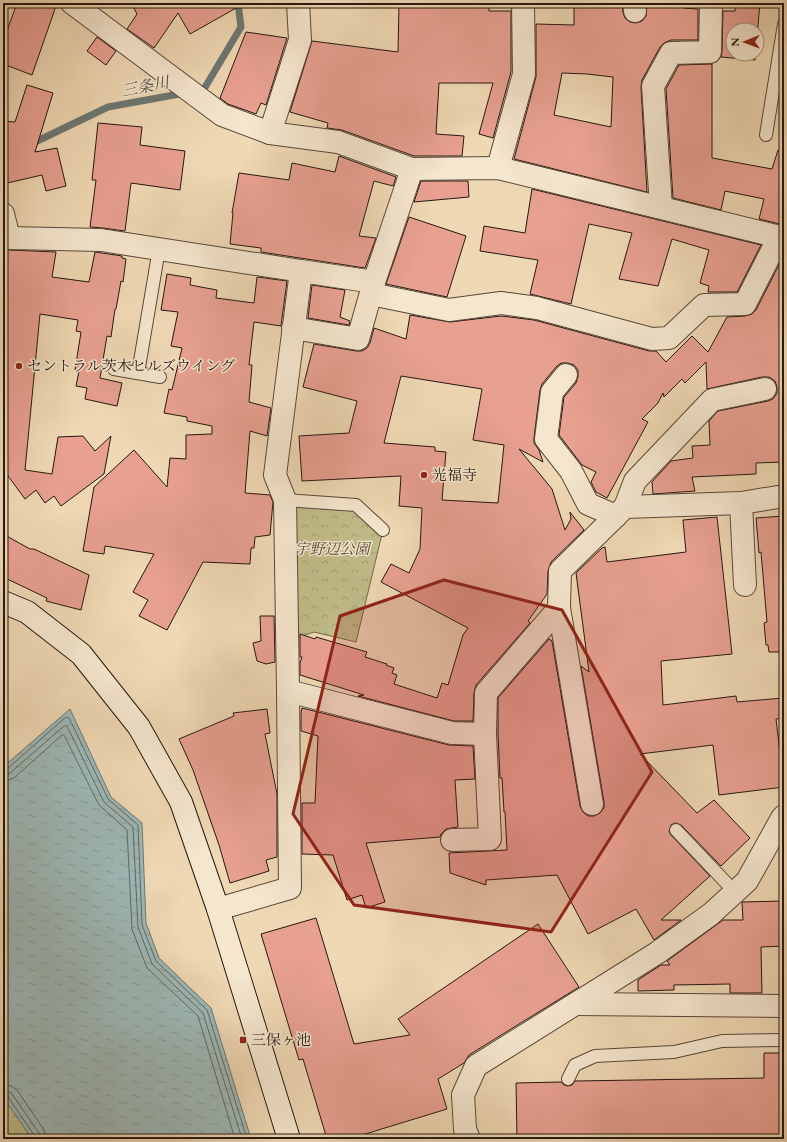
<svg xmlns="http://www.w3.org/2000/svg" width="787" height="1142" font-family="'EB Garamond','Noto Serif JP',serif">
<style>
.forest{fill:url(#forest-firs);stroke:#726a4d}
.park{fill:url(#park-crowns);stroke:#726a4d}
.water{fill:url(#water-ripples);stroke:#6d7874}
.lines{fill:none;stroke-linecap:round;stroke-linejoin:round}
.shore{stroke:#616864;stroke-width:1}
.stream{stroke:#6d7874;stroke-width:7}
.building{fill:#e8a091;stroke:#251711;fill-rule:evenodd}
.lane-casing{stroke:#58473a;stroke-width:14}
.street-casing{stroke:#58473a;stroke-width:24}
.secondary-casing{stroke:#251711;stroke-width:24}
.lane{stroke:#f5e6ce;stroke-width:12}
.street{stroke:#f5e6ce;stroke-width:22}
.secondary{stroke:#f5e6ce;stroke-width:22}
.marked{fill:#8f2418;fill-opacity:0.2;stroke:#8f2418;stroke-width:3;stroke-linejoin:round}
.poi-dot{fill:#8f2418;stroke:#f5e6ce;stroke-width:1.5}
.labels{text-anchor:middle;stroke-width:3;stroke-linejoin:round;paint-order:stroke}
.poi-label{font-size:15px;fill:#251711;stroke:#f5e6ce;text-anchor:start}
.park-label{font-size:15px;font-style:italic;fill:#544935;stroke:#f5e6ce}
.water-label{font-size:16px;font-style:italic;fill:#4f4f4b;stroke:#f5e6ce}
</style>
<defs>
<pattern id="forest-firs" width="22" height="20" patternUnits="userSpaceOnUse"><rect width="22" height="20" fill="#c0bc89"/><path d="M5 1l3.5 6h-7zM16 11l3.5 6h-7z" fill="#a5a175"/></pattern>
<pattern id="park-crowns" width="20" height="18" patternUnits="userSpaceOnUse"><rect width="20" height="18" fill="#c0bc89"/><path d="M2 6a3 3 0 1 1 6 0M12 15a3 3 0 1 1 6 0" fill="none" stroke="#a5a175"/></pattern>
<pattern id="water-ripples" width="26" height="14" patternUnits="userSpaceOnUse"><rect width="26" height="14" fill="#9db8b6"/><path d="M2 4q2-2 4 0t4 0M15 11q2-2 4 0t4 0" fill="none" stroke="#879d9b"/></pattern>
</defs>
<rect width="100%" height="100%" fill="#efd8b4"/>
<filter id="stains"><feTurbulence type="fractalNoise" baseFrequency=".005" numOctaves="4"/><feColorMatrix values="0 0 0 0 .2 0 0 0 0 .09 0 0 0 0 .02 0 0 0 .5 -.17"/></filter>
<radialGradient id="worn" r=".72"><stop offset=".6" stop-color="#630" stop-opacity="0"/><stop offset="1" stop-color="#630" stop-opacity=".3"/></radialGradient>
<polygon class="forest" points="3,1080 62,1139 3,1139"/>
<polygon class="park" points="285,500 356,505 383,530 356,642 314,632 299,637 288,649"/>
<polygon class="water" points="70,709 111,797 142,823 146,923 159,958 211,1008 251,1139 32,1139 3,1097 3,767"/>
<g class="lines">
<g class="shore">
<polyline points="3,770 7,769 66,717 69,718 108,799 138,825 142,925 156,961 207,1010 247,1139"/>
<polyline points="3,775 10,773 64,726 67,726 104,802 133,827 138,927 152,964 203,1013 242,1139"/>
<polyline points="3,781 8,780 14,778 62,735 64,735 99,805 127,830 132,929 147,968 198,1016 235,1139"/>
<polyline points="3,1084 11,1086 17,1090 44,1130 46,1139"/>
<polyline points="3,1090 8,1091 12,1094 39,1133 40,1139"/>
<polyline points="3,1095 8,1097 34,1135 35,1139"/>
</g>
<g class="stream">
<polyline points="197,90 204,89 241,27 238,3"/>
<polyline points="31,144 108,107 185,93"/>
</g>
</g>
<g class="building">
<polygon points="17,3 57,3 32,75 3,64 3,42"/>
<polygon points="131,3 245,3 190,34 178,13 154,48 127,29 137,14"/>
<polygon points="399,3 489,3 489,11 511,11 511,72 493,138 479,134 493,83 439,83 436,134 464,136 462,156 414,156 342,130 327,128 328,123 290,112 312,41 398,52"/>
<path d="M574,3H622L623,13L625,18L630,22L636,23L642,21L646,16L647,3H683L684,8L698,9V40H671L664,43L660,47L642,80L641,87L647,192L514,159L536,77V24L574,25ZM562,73L587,74L613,77L611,127L554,115Z"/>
<polygon points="736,3 760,3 757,37 757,30 733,30 733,54 756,54 755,60 721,57 722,52 723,11 735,11"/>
<polygon points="246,32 287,38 266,105 261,103 256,114 228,104 220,98"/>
<polygon points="97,37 116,51 106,65 87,51"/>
<polygon points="712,64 712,158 772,169 778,150 784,151 784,225 759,219 764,199 725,191 721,210 673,198 666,89 679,65"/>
<polygon points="27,85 53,93 35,152 57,148 66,186 46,191 42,175 3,184 3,121 15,122"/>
<polygon points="98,123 142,127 140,145 185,151 180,190 131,183 125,231 103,228 90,227 96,180 92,180"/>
<polygon points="339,156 396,177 393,186 374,181 359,236 376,238 365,268 261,252 261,248 230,244 233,213 232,213 239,173 289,180 292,163 335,172"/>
<polygon points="421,181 468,181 469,197 414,202"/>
<polygon points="532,189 761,245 737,292 708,292 709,286 700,283 709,250 672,239 658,286 619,279 632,233 589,224 571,304 530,294 538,260 480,251 484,226 525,233"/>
<polygon points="409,217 466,236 447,297 386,284"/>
<polygon points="3,248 9,250 56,252 52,277 89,282 95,252 122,256 122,258 126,259 123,282 121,281 116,309 115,309 111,337 107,336 100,378 122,383 117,406 85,399 87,388 76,386 79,371 75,370 81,332 76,331 78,320 40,314 25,470 52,474 58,437 83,436 95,451 111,436 104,474 61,506 54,496 45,503 36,490 25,499 3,469"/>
<path d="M784,255V418H782L783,462L756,463V474L692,477L695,491L653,494L652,482L671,461L693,458L692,446L710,445L709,421L718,411L768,401L773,399L777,393V387L775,381L769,377H762L707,389L706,362L685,383L682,379L664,397L663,393L658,403L642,419L648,422L607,498L596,492L591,482L596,472L582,465L559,435L564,397L576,383L578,377V370L574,365L568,363H561L556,367L542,384L540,390L534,438V443L539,450L543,462L519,449L552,489L565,530L571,519L570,512L584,530L551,562L548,571L547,594L528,621L530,623L476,685L474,693L473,721H454L358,696L364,695L300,675V663L302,657H300V634L315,639L316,637L367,652L365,657L387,664L386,665L394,668L392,673L397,675L394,684L437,698L442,683L448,685L463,635L468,628L381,582L391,564L409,573L420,549L422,508L399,506L401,476L302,481L299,436L349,433L357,401L303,387L314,344L356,351H362L367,348L370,343L374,328L406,339L410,315L450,322L501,316L534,320L649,351H656L666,362L692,336L708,352L727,317L745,316L752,314L756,310ZM401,376L482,389L473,440L504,445L498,503L442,500L446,452L435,451V447L384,443Z"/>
<polygon points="167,274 191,278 190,285 217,290 216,298 254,303 257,277 287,281 281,326 254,322 249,365 252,365 249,402 271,408 267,436 250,431 245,493 270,495 273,502 270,535 255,537 254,548 251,548 250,564 203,562 167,630 139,616 148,600 133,592 154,554 105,546 104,554 83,551 94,487 134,450 167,487 170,458 186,459 186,435 212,434 212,426 187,421 187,417 164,413 169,389 172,390 182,348 171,346 178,312 161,310"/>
<polygon points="312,285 345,290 340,317 350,321 349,325 308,318"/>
<polygon points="784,516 784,652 769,652 768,645 766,645 764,623 767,622 761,552 759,553 756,518"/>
<polygon points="717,517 732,654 661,661 663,705 736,696 737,702 783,698 784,718 776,719 784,787 719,795 713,745 640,754 697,813 714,800 750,838 721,866 681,825 675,823 671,825 669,831 671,835 710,876 661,920 681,920 654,940 636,909 588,934 557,875 486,880 486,885 450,873 449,853 507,850 505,812 504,812 502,778 500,778 498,734 498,698 549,639 552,641 580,806 583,812 588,816 594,816 600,813 604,808 604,802 581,666 589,672 576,573 602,548 605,547 607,562 686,552 683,520"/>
<polygon points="3,534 30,549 34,549 89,575 81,610 46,601 47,598 3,577"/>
<polygon points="260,616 274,616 275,662 266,664 257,661 253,643 261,641"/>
<polygon points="302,708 449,745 473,746 475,779 455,780 458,827 446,829 441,834 440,837 366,843 385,902 366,908 362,895 347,900 333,855 302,854 302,803 315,803 318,736 301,731 301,713"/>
<polygon points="267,709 270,733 265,734 277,794 277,857 266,860 269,871 230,883 219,845 193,770 179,739 234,716 233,713"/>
<polygon points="784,901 784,946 761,947 762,993 730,993 730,984 674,985 674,990 638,991 638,980 661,965 670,965 667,961 723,920 743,920 742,902"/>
<polygon points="316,918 354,1044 410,1035 398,1019 538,924 579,987 469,1055 464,1063 438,1079 447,1109 349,1139 327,1139 303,1059 299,1060 261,934"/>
<polygon points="764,1053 784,1053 784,1139 517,1138 516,1083 561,1082 564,1085 568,1086 572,1085 575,1081 764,1078"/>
</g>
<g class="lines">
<defs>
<g id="lane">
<polyline points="766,135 784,24"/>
<polyline points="114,369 160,377"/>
<polyline points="138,373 159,249"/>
<polyline points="285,500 356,505 383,530"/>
<polyline points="676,830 735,892"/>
<polyline points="568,1079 575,1065 595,1056 674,1052 722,1041 784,1040"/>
</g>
<g id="street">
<polyline points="72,3 222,115 270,133 338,142 412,169 498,168 784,238"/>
<polyline points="634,3 635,11"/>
<polyline points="270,133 300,40 298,3"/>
<polyline points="498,168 524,74 523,3"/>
<polyline points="661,207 653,86 671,53 710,52 711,3"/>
<polyline points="3,214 9,238 101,240 301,271"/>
<polyline points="371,294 449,310 501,303 537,308 652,339 669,338 704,305 745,304 779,237"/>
<polyline points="293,328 358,339 374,282"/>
<polyline points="566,375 552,392 546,439 571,471 588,504 616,516"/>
<polyline points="741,503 745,585"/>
<polyline points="625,507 635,481 712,400 765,389"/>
<polyline points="559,608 592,804"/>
<polyline points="288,691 452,733 485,734 486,693 559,608 560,571 625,507 741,503 784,496"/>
<polyline points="452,840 490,839 485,734"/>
<polyline points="218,909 290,888 288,691 285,500 275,475 301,271 374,282 412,169"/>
<polyline points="576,1004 784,1006"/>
<polyline points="469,1139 465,1129 463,1095 476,1066 657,953 711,914 747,881 782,818 784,816"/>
</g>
<polyline id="secondary" points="3,602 27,612 81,654 139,727 181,802 218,909 289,1139"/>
</defs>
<use href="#lane" class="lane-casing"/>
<use href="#street" class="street-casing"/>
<use href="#secondary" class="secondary-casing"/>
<use href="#lane" class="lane"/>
<use href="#street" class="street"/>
<use href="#secondary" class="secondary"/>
</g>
<path class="marked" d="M444,580L562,610L652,772L551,932L354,905L293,814L340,616Z"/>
<g class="poi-dot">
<circle cx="19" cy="366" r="4"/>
<circle cx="424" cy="475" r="4"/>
<rect x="239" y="1036" width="8" height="8" rx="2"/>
</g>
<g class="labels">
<g class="poi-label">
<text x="27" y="371">セントラル茨木ヒルズウイング</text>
<text x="432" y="480">光福寺</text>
<text x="251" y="1045">三保ヶ池</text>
</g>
<g class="park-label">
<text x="332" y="554">宇野辺公園</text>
</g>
<g class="water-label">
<text transform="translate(145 86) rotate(-11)" y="6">三条川</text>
</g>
</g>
<rect width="787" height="1142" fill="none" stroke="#efd8b4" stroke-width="16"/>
<rect x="4" y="4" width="779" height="1134" fill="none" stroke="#251711" stroke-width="2"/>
<rect x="8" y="8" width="771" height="1126" fill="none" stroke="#251711"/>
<g transform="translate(745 42) rotate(269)"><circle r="19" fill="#f5e6ce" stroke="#a29382"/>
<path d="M0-3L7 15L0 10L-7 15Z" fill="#8f2418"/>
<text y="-6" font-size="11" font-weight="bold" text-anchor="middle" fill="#251711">N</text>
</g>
<rect width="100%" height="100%" filter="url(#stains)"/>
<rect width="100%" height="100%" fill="url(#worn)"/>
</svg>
